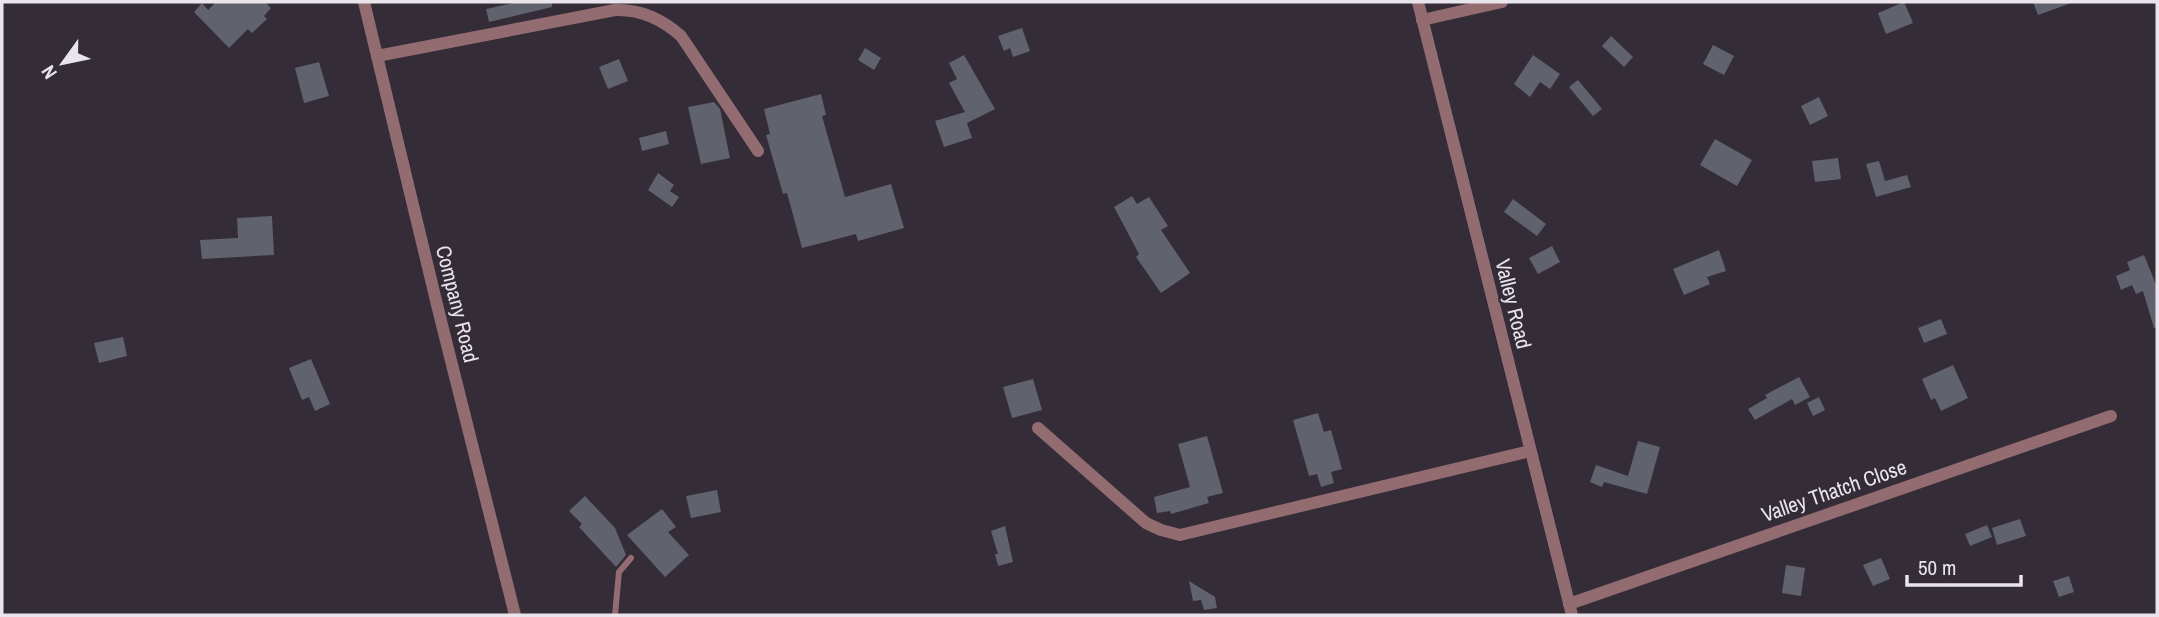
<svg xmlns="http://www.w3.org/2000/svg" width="2159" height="617" font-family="'Archivo Narrow',sans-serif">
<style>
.building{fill:#60626e}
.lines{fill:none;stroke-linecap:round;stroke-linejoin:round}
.lane{stroke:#936c72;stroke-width:6}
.street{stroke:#936c72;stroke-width:12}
.labels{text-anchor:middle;stroke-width:5;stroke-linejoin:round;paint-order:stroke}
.street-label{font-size:21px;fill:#eae5ec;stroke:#342c36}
</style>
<rect width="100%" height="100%" fill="#342c36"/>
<g class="building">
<polygon points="216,2 265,2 271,8 264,16 267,19 252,33 248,29 229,48 194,12 202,3 208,10"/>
<polygon points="518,2 552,2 552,7 489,22 486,9"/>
<polygon points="1904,2 1913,23 1886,34 1878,13"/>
<polygon points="2033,2 2071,2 2071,3 2038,15"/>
<polygon points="1022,28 1030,51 1013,57 1010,48 1004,51 998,36"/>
<polygon points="1611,36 1633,57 1624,67 1602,46"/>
<polygon points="1713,45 1734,56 1724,75 1703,64"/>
<polygon points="865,48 881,58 874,70 858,60"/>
<polygon points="964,55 995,109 967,123 972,138 944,147 935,121 965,112 949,83 957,79 949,63"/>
<polygon points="1533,55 1560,74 1550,89 1540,82 1530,97 1514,84"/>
<polygon points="619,59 628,81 608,89 599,67"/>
<polygon points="319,62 329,96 304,103 295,68"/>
<polygon points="1578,80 1602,109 1593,116 1569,87"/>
<polygon points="821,94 826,115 822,116 845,197 891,184 904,228 858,241 856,234 802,248 787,193 783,194 766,135 770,134 764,109"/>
<polygon points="1819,97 1828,116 1810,125 1801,106"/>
<polygon points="714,102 720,109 730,158 701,164 688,107"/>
<polygon points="666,131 669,144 642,151 639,138"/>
<polygon points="1715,139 1752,160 1737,186 1700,165"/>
<polygon points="1838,158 1841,179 1815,182 1812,161"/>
<polygon points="1879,161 1885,181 1907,175 1911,187 1876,197 1866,164"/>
<polygon points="658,173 674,185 670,191 679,197 672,207 648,190"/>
<polygon points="1132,196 1137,204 1149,197 1168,226 1161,230 1190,273 1161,293 1136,257 1139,254 1114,207"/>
<polygon points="1513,199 1546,224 1537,236 1504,212"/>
<polygon points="272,216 274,255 202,259 200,240 238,238 237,218"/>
<polygon points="1552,246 1560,262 1538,274 1529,258"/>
<polygon points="1719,250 1726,271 1707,277 1710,284 1684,295 1673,269"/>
<polygon points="2144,255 2157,287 2157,327 2154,328 2143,291 2136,294 2132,285 2121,290 2116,276 2130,270 2127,262"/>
<polygon points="1941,319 1947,334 1924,343 1918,328"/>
<polygon points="123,337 127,356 99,363 94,343"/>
<polygon points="311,359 330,404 315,411 309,397 302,400 289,368"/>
<polygon points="1953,365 1968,398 1941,411 1935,398 1931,400 1922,379"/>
<polygon points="1799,377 1810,397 1795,405 1792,399 1755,420 1748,409 1767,398 1765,395"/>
<polygon points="1033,379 1042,410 1012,418 1003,387"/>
<polygon points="1819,397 1825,410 1813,416 1807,403"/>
<polygon points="1318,413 1324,432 1331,430 1342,469 1331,472 1334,483 1321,487 1317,474 1309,476 1293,420"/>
<polygon points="1207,436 1223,493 1207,497 1209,503 1171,514 1170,511 1157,513 1154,497 1190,487 1178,444"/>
<polygon points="1638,441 1660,447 1647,494 1604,482 1602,487 1590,482 1596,465 1628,476"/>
<polygon points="717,490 721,512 691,518 686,496"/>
<polygon points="585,496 615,528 626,555 616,567 579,527 582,524 569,511"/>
<polygon points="662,509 676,527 668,532 689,555 665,577 627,535"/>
<polygon points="2020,519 2026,536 1997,545 1992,528"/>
<polygon points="1987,525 1992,537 1970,546 1965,534"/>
<polygon points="1005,526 1013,562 998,566 995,554 998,554 991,531"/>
<polygon points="1881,558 1890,579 1873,586 1863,565"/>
<polygon points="1786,565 1805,568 1801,596 1782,593"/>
<polygon points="2069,576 2074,592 2059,597 2053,581"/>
<polygon points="1189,581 1215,597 1217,608 1204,610 1201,600 1193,601"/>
</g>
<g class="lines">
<polyline class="lane" points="615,615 619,572 631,558"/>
<g class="street">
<polyline points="364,2 440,317 515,615"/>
<polyline points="1418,2 1572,615"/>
<polyline points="1422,20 1502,2"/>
<path d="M377,56L615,10C640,9 662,19 681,36L758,151"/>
<polyline points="1038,428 1146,523 1161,530 1180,535 1530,451"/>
<polyline points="1569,604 2111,416"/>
</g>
</g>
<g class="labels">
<g class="street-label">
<text transform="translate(457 304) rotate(76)" y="7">Company Road</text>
<text transform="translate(1513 304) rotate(76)" y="7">Valley Road</text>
<text transform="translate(1834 491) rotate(-19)" y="7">Valley Thatch Close</text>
</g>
</g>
<rect width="2159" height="617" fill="none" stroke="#eae5ec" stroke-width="7"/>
<g transform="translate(63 63) rotate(237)" stroke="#342c36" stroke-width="5" paint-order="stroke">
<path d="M0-5L12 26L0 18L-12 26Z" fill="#eae5ec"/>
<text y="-10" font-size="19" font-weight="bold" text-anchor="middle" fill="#eae5ec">N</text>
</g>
<path d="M1907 575v10h114v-10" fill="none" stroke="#eae5ec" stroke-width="3.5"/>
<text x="1918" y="575" font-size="21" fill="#eae5ec" stroke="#342c36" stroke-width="5" paint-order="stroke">50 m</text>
</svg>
